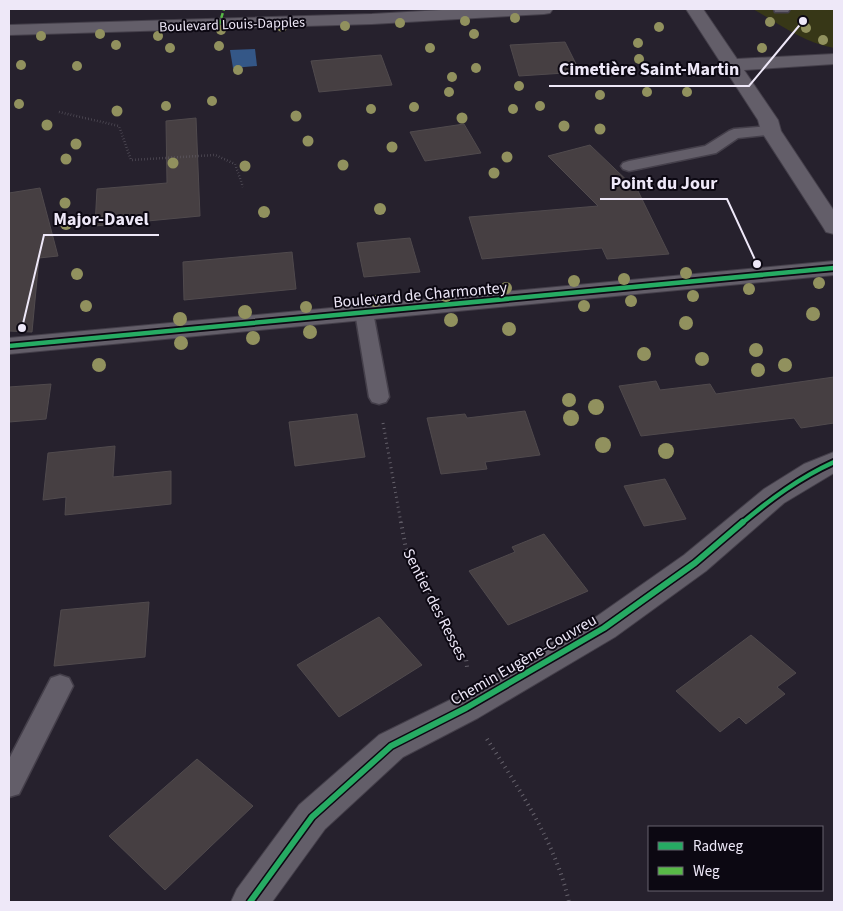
<svg xmlns="http://www.w3.org/2000/svg" width="843" height="911" font-family="'Source Sans 3',sans-serif">
<style>
.green{fill:#373717}
.water{fill:#345787}
.building{fill:#463f42;stroke:#504a4d}
.lines{fill:none;stroke-linecap:round;stroke-linejoin:round}
.service-casing{stroke:#443f4a;stroke-width:3}
.minor-casing{stroke:#443f4a;stroke-width:2}
.tertiary-casing{stroke:#443f4a;stroke-width:2}
.path-far2{stroke:#65616b;stroke-width:2.5;stroke-dasharray:0.5 2.5;stroke-linecap:butt}
.path-far1{stroke:#65616b;stroke-width:3;stroke-dasharray:1 4;stroke-linecap:butt}
.path{stroke:#65616b;stroke-width:4;stroke-dasharray:1 4.5;stroke-linecap:butt}
.service{fill:#635e69;fill-rule:evenodd}
.minor{fill:#635e69;fill-rule:evenodd}
.tertiary{fill:#635e69;fill-rule:evenodd}
.quiet{stroke:#58b947;stroke-width:2.5;stroke-dasharray:5 2.5;stroke-linecap:butt}
.cycleway-far1-casing{stroke:#0c0812;stroke-width:8}
.cycleway-casing{stroke:#0c0812;stroke-width:9}
.cycleway-far1{stroke:#26ab63;stroke-width:4.5}
.cycleway{stroke:#26ab63;stroke-width:6}
.tree{fill:#91915e}
.labels{text-anchor:middle;stroke-width:4;stroke-linejoin:round;paint-order:stroke}
.far-street-label{font-size:14px;fill:#eee8f8;stroke:#0c0812}
.street-label{font-size:16px;fill:#eee8f8;stroke:#0c0812}
.leader{fill:none;stroke:#eee8f8;stroke-width:2}
.callout-dot{fill:#eee8f8;stroke:#0c0812;stroke-width:2}
.callout-label{font-size:18px;text-anchor:middle;font-weight:bold;fill:#eee8f8;stroke:#0c0812;stroke-width:4;stroke-linejoin:round;paint-order:stroke}
</style>
<rect width="100%" height="100%" fill="#26212d"/>
<path class="green" d="M753,9H834V48C804,43 779,24 753,9Z"/>
<polygon class="water" points="255,49 257,66 233,68 230,50"/>
<g class="building">
<polygon points="565,42 580,72 519,76 510,45"/>
<polygon points="381,55 392,85 319,92 311,61"/>
<polygon points="196,118 200,216 95,226 97,189 167,183 166,121"/>
<polygon points="464,124 481,153 425,161 410,132"/>
<polygon points="590,145 638,191 669,254 607,259 602,248 482,259 469,217 598,206 548,156"/>
<polygon points="40,188 58,256 39,258 32,332 9,331 9,193"/>
<polygon points="410,238 420,272 364,277 357,243"/>
<polygon points="292,252 296,289 184,300 183,262"/>
<polygon points="834,377 834,423 801,428 794,418 641,436 619,386 656,381 660,390 710,384 716,394"/>
<polygon points="51,384 46,419 9,422 9,387"/>
<polygon points="525,411 540,455 485,462 487,469 441,474 427,418 465,414 467,418"/>
<polygon points="357,414 365,457 295,466 289,422"/>
<polygon points="115,446 113,477 171,471 171,504 65,515 66,497 43,500 48,453"/>
<polygon points="665,479 686,519 644,526 624,486"/>
<polygon points="544,534 588,591 508,625 469,571 515,552 512,547"/>
<polygon points="149,602 145,657 54,666 61,610"/>
<polygon points="379,617 422,665 339,717 297,665"/>
<polygon points="751,635 796,673 777,687 785,694 746,724 739,717 720,732 676,691"/>
<polygon points="197,759 253,806 165,890 109,836"/>
</g>
<g class="lines">
<defs>
<g id="service">
<polygon points="774,9 790,9 788,12 775,12"/>
<polygon points="771,126 776,128 779,131 776,134 738,138 716,153 629,171 623,169 621,166 623,163 629,161 705,146 729,131 734,129"/>
<polygon points="364,306 371,308 373,312 389,397 386,402 379,404 372,402 369,397 355,312 357,308"/>
<polygon points="60,675 69,678 73,686 19,794 9,797 9,759 51,678"/>
</g>
<g id="minor">
<polygon points="459,9 553,9 550,13 544,14 372,24 9,35 9,25 372,14"/>
<polygon points="686,9 703,9 737,59 834,54 834,64 744,70 778,120 781,131 834,211 834,234 826,232 823,227 761,131 758,120"/>
<polygon points="834,452 834,473 784,503 706,571 615,637 478,718 403,757 325,829 272,902 231,902 237,889 299,805 379,735 454,698 593,619 684,555 764,489 804,464"/>
</g>
<polygon id="tertiary" points="834,261 834,275 9,354 9,338"/>
</defs>
<use href="#service" class="service-casing"/>
<use href="#minor" class="minor-casing"/>
<use href="#tertiary" class="tertiary-casing"/>
<polyline class="path-far2" points="59,112 119,126 131,160 215,155 235,164 243,187"/>
<polyline class="path-far1" points="383,423 401,523"/>
<g class="path">
<polyline points="401,522 406,549 466,659 467,667"/>
<path d="M487,739C520,791 555,841 569,902"/>
</g>
<use href="#service" class="service"/>
<use href="#minor" class="minor"/>
<use href="#tertiary" class="tertiary"/>
<polyline class="quiet" points="219,25 224,9"/>
<defs>
<g id="cycleway-far1">
<polyline points="9,346 834,268"/>
<path d="M742,523C771,499 799,478 834,462"/>
</g>
<polyline id="cycleway" points="250,902 312,817 391,746 466,708 604,628 695,563 743,522"/>
</defs>
<use href="#cycleway-far1" class="cycleway-far1-casing"/>
<use href="#cycleway" class="cycleway-casing"/>
<use href="#cycleway-far1" class="cycleway-far1"/>
<use href="#cycleway" class="cycleway"/>
</g>
<g class="tree">
<circle cx="515" cy="18" r="5"/>
<circle cx="465" cy="21" r="5"/>
<circle cx="770" cy="22" r="5"/>
<circle cx="400" cy="23" r="5"/>
<circle cx="345" cy="26" r="5"/>
<circle cx="282" cy="27" r="5"/>
<circle cx="659" cy="27" r="5"/>
<circle cx="806" cy="28" r="5"/>
<circle cx="221" cy="30" r="5"/>
<circle cx="100" cy="34" r="5"/>
<circle cx="474" cy="34" r="5"/>
<circle cx="41" cy="36" r="5"/>
<circle cx="158" cy="36" r="5"/>
<circle cx="823" cy="40" r="5"/>
<circle cx="638" cy="43" r="5"/>
<circle cx="116" cy="45" r="5"/>
<circle cx="219" cy="46" r="5"/>
<circle cx="170" cy="48" r="5"/>
<circle cx="430" cy="48" r="5"/>
<circle cx="762" cy="48" r="5"/>
<circle cx="639" cy="59" r="5"/>
<circle cx="21" cy="65" r="5"/>
<circle cx="77" cy="66" r="5"/>
<circle cx="476" cy="68" r="5"/>
<circle cx="238" cy="70" r="5"/>
<circle cx="452" cy="77" r="5"/>
<circle cx="519" cy="86" r="5"/>
<circle cx="449" cy="92" r="5"/>
<circle cx="647" cy="92" r="5"/>
<circle cx="687" cy="92" r="5"/>
<circle cx="600" cy="95" r="5"/>
<circle cx="212" cy="101" r="5"/>
<circle cx="19" cy="104" r="5"/>
<circle cx="166" cy="106" r="5"/>
<circle cx="540" cy="106" r="5"/>
<circle cx="414" cy="107" r="5"/>
<circle cx="371" cy="109" r="5"/>
<circle cx="513" cy="109" r="5"/>
<circle cx="117" cy="111" r="5.5"/>
<circle cx="296" cy="116" r="5.5"/>
<circle cx="462" cy="118" r="5.5"/>
<circle cx="47" cy="125" r="5.5"/>
<circle cx="564" cy="126" r="5.5"/>
<circle cx="600" cy="129" r="5.5"/>
<circle cx="308" cy="141" r="5.5"/>
<circle cx="76" cy="144" r="5.5"/>
<circle cx="392" cy="147" r="5.5"/>
<circle cx="507" cy="157" r="5.5"/>
<circle cx="66" cy="159" r="5.5"/>
<circle cx="173" cy="163" r="5.5"/>
<circle cx="343" cy="165" r="5.5"/>
<circle cx="245" cy="166" r="5.5"/>
<circle cx="494" cy="173" r="5.5"/>
<circle cx="65" cy="203" r="5.5"/>
<circle cx="380" cy="209" r="6"/>
<circle cx="264" cy="212" r="6"/>
<circle cx="66" cy="224" r="6"/>
<circle cx="686" cy="273" r="6"/>
<circle cx="77" cy="274" r="6"/>
<circle cx="624" cy="279" r="6"/>
<circle cx="574" cy="281" r="6"/>
<circle cx="819" cy="283" r="6"/>
<circle cx="506" cy="288" r="6"/>
<circle cx="749" cy="289" r="6"/>
<circle cx="446" cy="296" r="6"/>
<circle cx="693" cy="296" r="6"/>
<circle cx="375" cy="301" r="6"/>
<circle cx="631" cy="301" r="6"/>
<circle cx="86" cy="306" r="6"/>
<circle cx="584" cy="306" r="6"/>
<circle cx="306" cy="307" r="6"/>
<circle cx="245" cy="312" r="7"/>
<circle cx="813" cy="314" r="7"/>
<circle cx="180" cy="319" r="7"/>
<circle cx="451" cy="320" r="7"/>
<circle cx="686" cy="323" r="7"/>
<circle cx="509" cy="329" r="7"/>
<circle cx="310" cy="332" r="7"/>
<circle cx="253" cy="338" r="7"/>
<circle cx="181" cy="343" r="7"/>
<circle cx="756" cy="350" r="7"/>
<circle cx="644" cy="354" r="7"/>
<circle cx="702" cy="359" r="7"/>
<circle cx="99" cy="365" r="7"/>
<circle cx="785" cy="365" r="7"/>
<circle cx="758" cy="370" r="7"/>
<circle cx="569" cy="400" r="7"/>
<circle cx="596" cy="407" r="8"/>
<circle cx="571" cy="418" r="8"/>
<circle cx="603" cy="445" r="8"/>
<circle cx="666" cy="451" r="8"/>
</g>
<g class="labels">
<g class="far-street-label">
<text transform="translate(232 24) rotate(-2)" y="5">Boulevard Louis-Dapples</text>
</g>
<g class="street-label">
<text transform="translate(420 294) rotate(-5)" y="6">Boulevard de Charmontey</text>
<text transform="translate(436 604) rotate(63)" y="6">Sentier des Resses</text>
<text transform="translate(523 659) rotate(-30)" y="6">Chemin Eugène-Couvreu</text>
</g>
</g>
<path class="leader" d="M803 21L749 86H549M757 264L727 199H600M22 328L44 235H159"/>
<g class="callout-dot">
<circle cx="803" cy="21" r="5"/>
<circle cx="757" cy="264" r="5"/>
<circle cx="22" cy="328" r="5"/>
</g>
<g class="callout-label">
<text x="649" y="75">Cimetière Saint-Martin</text>
<text x="664" y="189">Point du Jour</text>
<text x="101" y="225">Major-Davel</text>
</g>
<rect width="843" height="911" fill="none" stroke="#eee8f8" stroke-width="20"/>
<rect x="648" y="826" width="175" height="65" fill="#0c0812" stroke="#66626e"/>
<rect x="658" y="842" width="25" height="8" fill="#26ab63" stroke="#66626e"/>
<text x="693" y="851" font-size="15" fill="#eee8f8">Radweg</text>
<rect x="658" y="867" width="25" height="8" fill="#58b947" stroke="#66626e"/>
<text x="693" y="876" font-size="15" fill="#eee8f8">Weg</text>
</svg>
